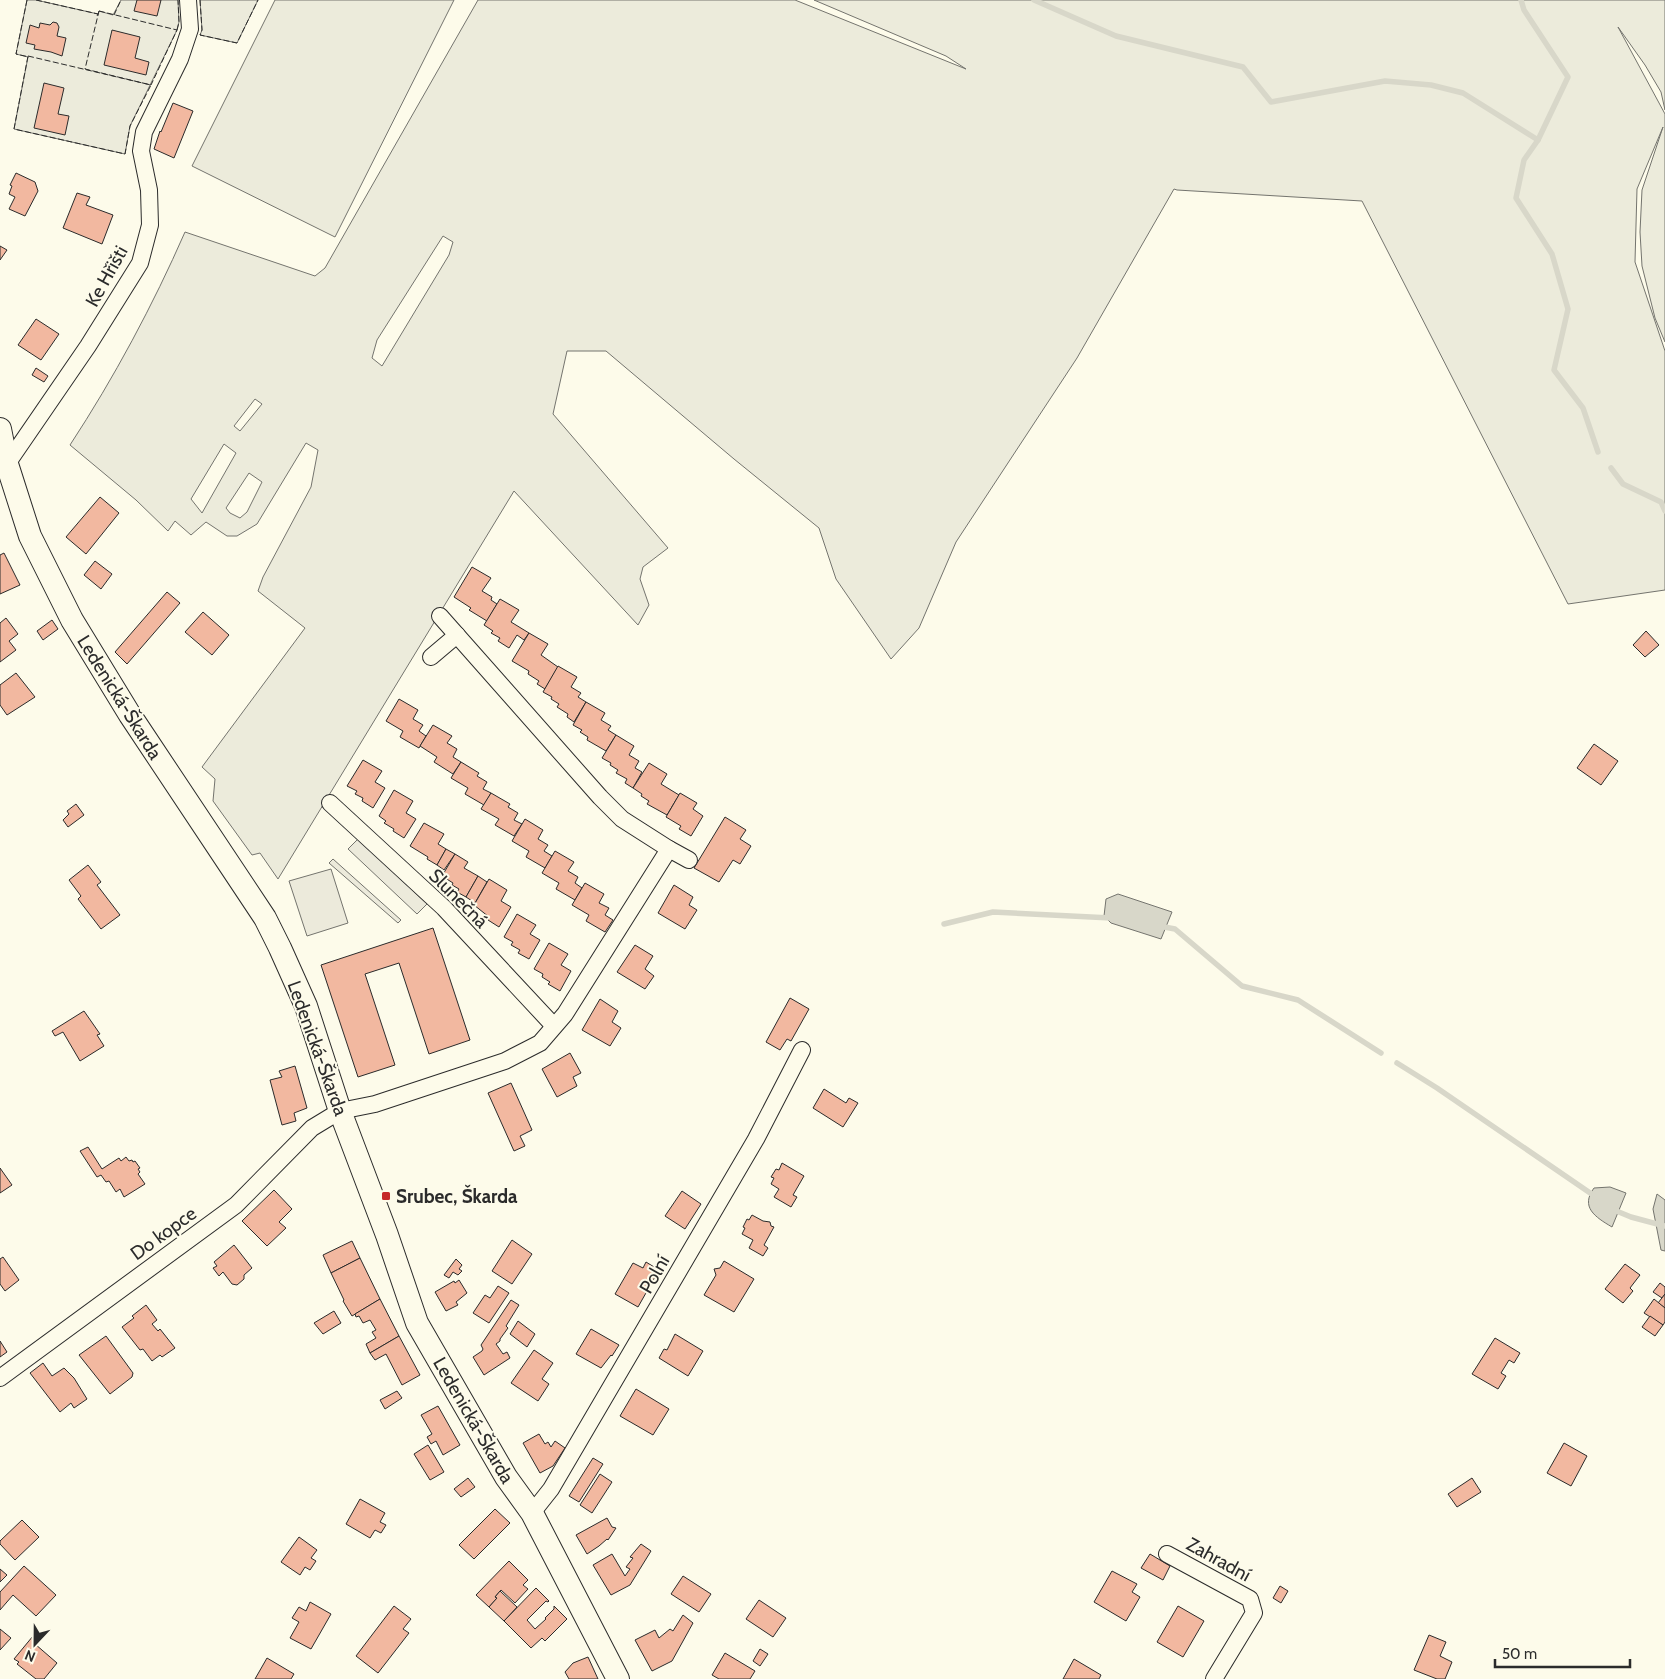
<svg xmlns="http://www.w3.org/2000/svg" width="1665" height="1679" font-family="Cabin,sans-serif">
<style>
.green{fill:#ecebdb;stroke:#74746e;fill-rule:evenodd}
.parking{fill:#eceadb;stroke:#74746e}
.water{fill:#d8d7c9;stroke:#74746e}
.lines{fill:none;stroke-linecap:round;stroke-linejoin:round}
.stream{stroke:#d8d7c9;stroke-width:5.5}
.building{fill:#f2b8a0;stroke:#2b2b2b}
.street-casing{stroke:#2b2b2b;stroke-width:18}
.secondary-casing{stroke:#2b2b2b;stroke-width:24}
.street{stroke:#fdfbea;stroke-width:16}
.secondary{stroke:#fdfbea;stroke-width:22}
.fence{stroke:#2b2b2b;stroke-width:1;stroke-dasharray:6 2.5;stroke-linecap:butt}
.poi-dot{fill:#c62828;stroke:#fdfbea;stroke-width:2}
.labels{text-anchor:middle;stroke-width:4;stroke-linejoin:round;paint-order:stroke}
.street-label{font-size:19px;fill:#2b2b2b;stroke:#fdfbea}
.poi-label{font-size:19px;font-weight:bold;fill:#2b2b2b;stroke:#fdfbea;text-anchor:start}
</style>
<rect width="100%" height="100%" fill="#fdfbea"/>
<g class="green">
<polygon points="27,0 36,0 98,14 99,11 113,15 121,0 178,0 179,22 177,30 130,126 125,154 14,129 28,57 16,54"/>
<polygon points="200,0 258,0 237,43 200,35 202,30"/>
<polygon points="275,0 454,0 335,237 192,166"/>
<path d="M478,0H795L966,69L946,56L814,0H1665V110L1661,92L1645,65L1618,27L1665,114V342L1655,318L1642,266L1640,232L1642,190L1663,127L1637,189L1635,262L1665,351V590L1568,604L1362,201L1177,190L1174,189L1077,358L956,542L919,628L891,659L836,579L819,528L734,459L606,351H567L553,414L668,548L643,567L640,579L649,605L638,625L514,491L278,879L260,853L252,855L213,801L215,779L202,767L305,628L258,591L263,577L311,487L318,450L306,443L257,524L237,536H227L206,522L191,535L175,521L168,531L136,500L70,445C114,378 153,305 185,232L315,276L325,268ZM443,236L453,242L449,255L382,366L372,358L377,340ZM255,399L262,404L240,431L234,426ZM224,444L236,453L202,513L191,499ZM249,473L262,482L247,512L240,518L230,513L226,508Z"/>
</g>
<g class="parking">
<polygon points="358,839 427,904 417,914 348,849"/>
<polygon points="333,859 401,920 398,923 329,863"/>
<polygon points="331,869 348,923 307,936 289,881"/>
</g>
<g class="water">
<polygon points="1118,894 1172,912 1161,939 1111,923 1104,916 1106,899"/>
<path d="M1610,1187L1626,1193L1612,1227C1595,1217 1580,1207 1594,1188Z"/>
<polygon points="1657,1194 1665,1200 1665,1251 1661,1250 1653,1209"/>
</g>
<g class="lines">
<g class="stream">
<polyline points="1034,0 1116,36 1243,67 1271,102 1385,81 1431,85 1463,93 1538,140"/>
<polyline points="1521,0 1524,10 1568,77 1538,140 1524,160 1516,198 1552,254 1568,309 1554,370 1583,408 1598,452"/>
<polyline points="1611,468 1623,484 1661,502 1665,511"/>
<polyline points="944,924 993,912 1111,918"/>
<polyline points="1159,926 1175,929 1242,986 1298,1000 1381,1053"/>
<polyline points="1397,1063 1437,1088 1596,1197"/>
<polyline points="1614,1210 1631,1217 1665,1226"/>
</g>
</g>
<g class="building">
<polygon points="137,0 161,0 157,16 134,11"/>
<polygon points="53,22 57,23 59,27 57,36 66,38 62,56 51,52 34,49 35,45 26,43 30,25 39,28 40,23 50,25"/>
<polygon points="112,30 140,37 135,58 149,62 146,75 104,65"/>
<polygon points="44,83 64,88 58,114 69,116 65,135 34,128"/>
<polygon points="173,103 193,111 174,158 154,149 160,131 161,132"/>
<polygon points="16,173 35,182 38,191 25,216 9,209 15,197 9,194 12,186 10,185"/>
<polygon points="77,193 90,197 86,205 113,215 102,244 63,228"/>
<polygon points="0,246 7,250 0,260"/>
<polygon points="36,319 59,334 41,360 18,345"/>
<polygon points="36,368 48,376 44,382 32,375"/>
<polygon points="100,497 119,513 86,554 66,537"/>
<polygon points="4,553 20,585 0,594 0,555"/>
<polygon points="95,561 112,574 101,589 84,575"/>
<polygon points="472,567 491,578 482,591 492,597 491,600 497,604 487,621 469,610 471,608 454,597"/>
<polygon points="167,592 180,603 127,664 115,652"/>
<polygon points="500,599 519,610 511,622 529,633 524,640 517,635 509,648 498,641 500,638 491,633 493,631 484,625"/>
<polygon points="203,612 229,635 212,655 185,632"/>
<polygon points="6,618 18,634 9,641 16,650 0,662 0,623"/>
<polygon points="52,620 58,629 43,640 37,631"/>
<polygon points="1646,631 1659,645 1645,657 1633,645"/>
<polygon points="529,633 548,644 541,655 558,667 545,689 537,684 539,681 528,674 529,671 512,661"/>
<polygon points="558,666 577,677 571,687 581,693 578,697 586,702 574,722 567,717 568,714 557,707 559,704 551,699 552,697 543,692"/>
<polygon points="16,673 35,697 7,715 0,705 0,685"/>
<polygon points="399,699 418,710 413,719 423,725 419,731 426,736 419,748 400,737 403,731 386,721"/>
<polygon points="586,702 605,713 601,720 611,726 608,730 616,735 606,751 587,740 588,737 580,732 582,730 573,725"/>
<polygon points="433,725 452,736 447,743 457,749 453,757 461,762 453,774 434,762 437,757 420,746"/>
<polygon points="616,735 634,746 629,755 639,761 635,768 642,772 633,788 625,783 627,779 616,773 618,770 610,765 611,763 602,758"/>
<polygon points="1594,744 1618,761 1601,785 1577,768"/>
<polygon points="363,760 382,771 375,782 385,788 373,808 362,801 363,798 355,794 357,791 347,786"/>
<polygon points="461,762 479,773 477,776 487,782 483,789 491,793 484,805 465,794 468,788 451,778"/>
<polygon points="649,763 667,774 661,784 679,795 667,815 647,804 649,801 641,796 642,794 633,788"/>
<polygon points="394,790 413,801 406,813 416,819 404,838 393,831 394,829 384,823 386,821 379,816"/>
<polygon points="491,793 510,804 508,807 518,813 514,820 522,824 514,836 495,825 499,819 481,809"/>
<polygon points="680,793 697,803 693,809 703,816 691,836 679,829 681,826 666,817"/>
<polygon points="76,804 84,815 68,827 63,820 69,814 67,811"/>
<polygon points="725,817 746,830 740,839 751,846 740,864 733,860 719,882 694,868"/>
<polygon points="525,819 543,830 538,839 548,845 544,851 552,856 545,868 526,857 529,851 512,841"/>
<polygon points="424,823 444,834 438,844 446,849 437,865 427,859 428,857 410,846"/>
<polygon points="446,849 455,854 444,870 437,865"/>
<polygon points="555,851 574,862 568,871 578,877 575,883 582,888 575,900 556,889 559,883 542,873"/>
<polygon points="455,854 468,862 464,868 478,876 466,897 457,892 459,889 452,885 453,883 442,876"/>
<polygon points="88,865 101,882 97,885 120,915 101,929 78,899 81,896 69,880"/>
<polygon points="478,876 487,882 475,903 466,897"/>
<polygon points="489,879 507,890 501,901 511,907 499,927 488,920 489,917 474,905"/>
<polygon points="585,883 604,894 599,903 609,908 605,915 613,920 605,932 586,921 589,915 572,905"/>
<polygon points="674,885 693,897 689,905 697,910 685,929 658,913"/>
<polygon points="517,914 536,925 530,934 540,940 529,959 518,953 520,950 511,945 513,942 504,937"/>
<polygon points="433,928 470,1040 429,1054 399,963 365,974 395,1065 358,1077 321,965"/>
<polygon points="549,943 568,954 561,965 571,971 560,991 548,984 550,982 542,977 543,974 534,969"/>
<polygon points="635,945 653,956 645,969 654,976 645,989 617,972"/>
<polygon points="790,998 809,1009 791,1041 787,1039 780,1050 766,1042"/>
<polygon points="600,999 618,1011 612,1022 621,1028 610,1046 582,1030"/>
<polygon points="84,1011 100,1034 97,1035 104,1046 80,1061 63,1032 55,1036 52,1031"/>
<polygon points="570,1053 581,1073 573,1077 577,1086 557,1097 542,1069"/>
<polygon points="295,1066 307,1108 294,1113 296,1121 282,1125 270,1080 282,1077 279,1071"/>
<polygon points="511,1083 532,1130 520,1136 525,1146 514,1151 488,1093"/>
<polygon points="824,1089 846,1103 849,1098 858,1103 843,1127 813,1108"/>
<polygon points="88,1147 102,1169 119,1158 121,1161 126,1157 129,1161 132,1160 133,1162 135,1161 140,1168 138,1169 140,1172 138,1174 145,1184 124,1197 120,1189 116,1192 109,1181 106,1182 101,1175 97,1177 80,1151"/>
<polygon points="782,1163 804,1176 793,1195 797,1197 791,1207 774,1197 779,1189 771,1184 774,1178 771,1177 776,1169 779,1170"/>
<polygon points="0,1168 12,1185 0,1193"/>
<polygon points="274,1190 292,1209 279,1222 286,1228 267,1246 242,1221"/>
<polygon points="682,1191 701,1204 685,1229 665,1216"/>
<polygon points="752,1215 763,1221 770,1222 771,1226 774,1227 764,1245 768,1248 763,1256 749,1248 753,1240 742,1234 745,1228 743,1227 747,1219 749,1220"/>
<polygon points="512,1240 532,1254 512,1284 492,1271"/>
<polygon points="352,1241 360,1258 331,1273 323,1255"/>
<polygon points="234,1245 252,1268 244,1275 244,1279 237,1285 232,1284 223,1272 219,1276 213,1268 217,1266 214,1262"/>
<polygon points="3,1257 19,1280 5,1291 0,1284 0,1259"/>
<polygon points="360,1258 380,1299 352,1316 343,1301 344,1300 331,1273"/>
<polygon points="456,1259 462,1265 459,1269 462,1271 458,1275 453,1272 449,1278 444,1275"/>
<polygon points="724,1261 754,1279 734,1312 704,1295 716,1275 714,1269 720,1268"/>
<polygon points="646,1262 659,1270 638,1307 615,1294 633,1263 643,1268"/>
<polygon points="1625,1264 1640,1275 1630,1288 1633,1291 1623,1303 1605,1289"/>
<polygon points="459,1280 467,1293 456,1302 458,1305 446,1311 435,1292 454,1281 455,1283"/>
<polygon points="1660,1283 1665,1287 1665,1294 1662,1298 1653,1292"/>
<polygon points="498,1286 509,1293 489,1323 473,1313 485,1295 490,1298"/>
<polygon points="1665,1294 1665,1308 1658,1303"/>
<polygon points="380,1299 399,1336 370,1353 366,1344 376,1338 372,1332 376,1330 370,1320 363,1323 359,1316 356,1317 355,1314"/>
<polygon points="1654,1299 1665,1308 1665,1322 1663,1325 1644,1313"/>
<polygon points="511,1300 519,1305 506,1326 508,1328 500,1339 500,1341 496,1344 503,1354 507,1352 510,1358 484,1375 473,1357 482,1351 483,1349 481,1345"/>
<polygon points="146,1305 157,1320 152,1324 158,1331 160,1329 175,1348 162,1357 160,1355 152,1361 143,1349 140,1350 122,1327 134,1318 132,1316"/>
<polygon points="334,1311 341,1323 323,1334 314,1323"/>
<polygon points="1650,1316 1663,1325 1655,1336 1642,1327"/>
<polygon points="518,1321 535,1334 527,1347 510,1334"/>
<polygon points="591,1329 619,1345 612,1356 611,1355 601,1368 576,1354"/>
<polygon points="675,1334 703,1351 688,1376 659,1358 664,1349 667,1350"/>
<polygon points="106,1336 133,1373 132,1377 110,1394 79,1355"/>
<polygon points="399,1336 420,1375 402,1385 386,1354 375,1360 370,1353"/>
<polygon points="1495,1338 1520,1353 1514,1363 1509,1360 1501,1373 1506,1376 1498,1389 1472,1374"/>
<polygon points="0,1341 7,1352 0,1357"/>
<polygon points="534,1350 553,1363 542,1379 549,1384 538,1401 511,1383"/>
<polygon points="43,1363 52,1376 64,1368 74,1378 87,1399 74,1408 71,1403 60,1412 30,1373"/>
<polygon points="636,1389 669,1409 653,1435 620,1416"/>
<polygon points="397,1391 402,1398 385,1409 380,1400"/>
<polygon points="438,1406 460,1445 443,1455 436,1441 431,1444 427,1437 432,1434 421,1415"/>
<polygon points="539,1434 545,1444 548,1442 551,1447 555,1441 565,1448 553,1466 540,1473 523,1443"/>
<polygon points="1564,1443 1587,1456 1571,1486 1547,1473"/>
<polygon points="428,1445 444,1472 430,1480 414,1454"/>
<polygon points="593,1458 603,1464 579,1502 569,1496"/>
<polygon points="600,1474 612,1482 592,1513 580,1505"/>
<polygon points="468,1478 475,1487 461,1497 454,1489"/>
<polygon points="1472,1478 1481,1492 1457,1507 1448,1494"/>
<polygon points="360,1499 385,1513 380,1522 386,1525 381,1533 375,1530 370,1538 346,1524"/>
<polygon points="495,1509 510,1523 474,1559 459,1545"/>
<polygon points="607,1518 612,1527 616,1528 608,1540 607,1539 599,1546 587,1554 576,1535"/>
<polygon points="22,1520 39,1537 15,1560 0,1544 0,1541"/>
<polygon points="299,1537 317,1550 311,1558 316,1561 310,1570 305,1567 300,1575 281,1562"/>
<polygon points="641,1544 651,1551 630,1585 611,1595 593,1565 612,1554 625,1576 630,1569 626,1567 633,1558 630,1557"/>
<polygon points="1150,1554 1170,1566 1163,1580 1141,1568"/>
<polygon points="509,1561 528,1580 523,1585 528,1589 515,1603 501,1590 495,1597 497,1598 489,1607 476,1595"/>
<polygon points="24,1566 56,1595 36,1616 13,1595 0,1610 0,1592"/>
<polygon points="0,1569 7,1575 0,1582"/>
<polygon points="1112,1571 1137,1584 1132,1592 1140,1597 1126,1621 1094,1602"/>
<polygon points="683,1576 711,1594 699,1612 671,1594"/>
<polygon points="1280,1586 1288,1591 1281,1603 1273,1598"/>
<polygon points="536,1588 549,1601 548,1602 546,1601 527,1620 535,1629 546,1619 545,1618 554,1609 554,1606 567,1619 545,1641 542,1638 531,1648 504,1621"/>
<polygon points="500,1591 517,1607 504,1621 489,1607 497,1598 495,1597"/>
<polygon points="759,1600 786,1618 773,1637 746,1619"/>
<polygon points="310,1602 331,1614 311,1649 290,1638 299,1622 292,1618 299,1607 306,1611"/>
<polygon points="394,1606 411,1619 403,1629 409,1633 378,1673 356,1656"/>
<polygon points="1178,1606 1204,1621 1183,1657 1157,1642"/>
<polygon points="683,1615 693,1623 672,1661 652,1671 635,1640 655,1630 659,1638 670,1629 673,1631"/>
<polygon points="0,1629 11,1638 0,1650"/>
<polygon points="1429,1635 1446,1642 1440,1656 1452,1662 1445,1679 1437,1679 1414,1670"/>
<polygon points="33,1636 38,1641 35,1644 57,1663 44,1679 36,1679 17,1664 19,1662 14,1659"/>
<polygon points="760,1649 768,1654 760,1666 753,1661"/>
<polygon points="725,1653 755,1671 750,1679 719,1679 712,1675"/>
<polygon points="588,1657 598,1679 569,1679 565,1672 573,1663"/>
<polygon points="267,1658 294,1674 291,1679 255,1679"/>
<polygon points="1074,1659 1101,1675 1099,1679 1063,1679"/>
</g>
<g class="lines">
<defs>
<g id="street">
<polyline points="7,464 88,346 140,263 150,225 149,190 141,151 144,132 180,59 190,29 188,0"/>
<polyline points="431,657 457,635"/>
<polyline points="330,803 444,908 554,1026"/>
<polyline points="669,849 689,860"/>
<polyline points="0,1378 236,1205 312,1128 340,1111 375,1104 505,1061 540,1043 565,1014 669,849 622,819 600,797 440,616"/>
<polyline points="532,1513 551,1489 756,1139 802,1050"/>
<polyline points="1167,1554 1250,1599 1254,1613 1214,1679"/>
</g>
<polyline id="secondary" points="0,429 7,464 30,536 72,620 130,715 265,918 280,948 306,1006 340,1111 387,1235 417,1323 506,1477 532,1513 618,1679"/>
</defs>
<use href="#street" class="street-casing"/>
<use href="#secondary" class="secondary-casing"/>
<use href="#street" class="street"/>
<use href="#secondary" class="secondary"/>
<g class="fence">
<polyline points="27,0 16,54 29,57"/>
<polyline points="36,0 98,14 97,16"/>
<polyline points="200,0 202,30 200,35 237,43 258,0"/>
<polygon points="99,11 177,30 151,85 85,69"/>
<polyline points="114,15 121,0"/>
<polyline points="177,30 179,22 178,0"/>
<polygon points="28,56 151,85 130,126 125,154 14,129"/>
</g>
</g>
<rect class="poi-dot" x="381" y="1191" width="10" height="10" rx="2.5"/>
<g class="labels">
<g class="street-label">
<text transform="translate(106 276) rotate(-61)" y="7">Ke Hřišti</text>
<text transform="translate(120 697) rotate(58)" y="7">Ledenická-Škarda</text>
<text transform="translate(459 898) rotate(45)" y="7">Slunečná</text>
<text transform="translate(318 1048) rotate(70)" y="7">Ledenická-Škarda</text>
<text transform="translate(163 1233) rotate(-36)" y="7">Do kopce</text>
<text transform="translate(654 1274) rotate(-60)" y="7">Polní</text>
<text transform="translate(474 1420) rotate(60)" y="7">Ledenická-Škarda</text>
<text transform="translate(1219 1559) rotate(29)" y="7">Zahradní</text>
</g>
<g class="poi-label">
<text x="396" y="1203">Srubec, Škarda</text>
</g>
</g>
<g transform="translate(35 1644) rotate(202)" stroke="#fdfbea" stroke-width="4" paint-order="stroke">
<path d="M0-4L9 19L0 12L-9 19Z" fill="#2b2b2b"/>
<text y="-8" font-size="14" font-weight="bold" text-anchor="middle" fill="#2b2b2b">N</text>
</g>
<path d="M1495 1659v8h135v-8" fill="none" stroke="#2b2b2b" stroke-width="2.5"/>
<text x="1502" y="1659" font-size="15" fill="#2b2b2b" stroke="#fdfbea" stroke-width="4" paint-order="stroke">50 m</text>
</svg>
